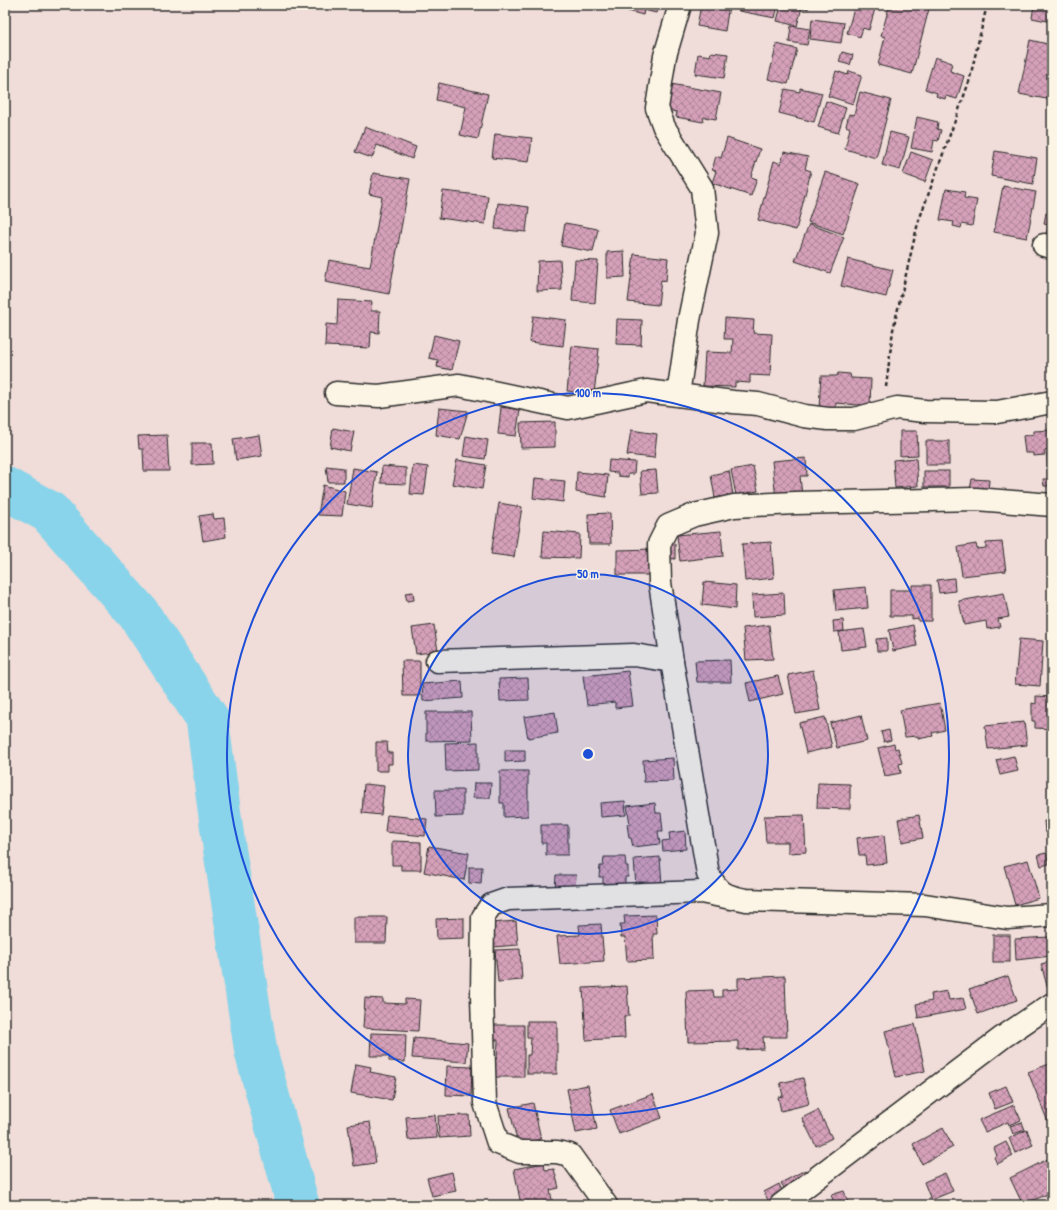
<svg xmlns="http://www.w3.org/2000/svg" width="1057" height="1210" font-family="'Patrick Hand',sans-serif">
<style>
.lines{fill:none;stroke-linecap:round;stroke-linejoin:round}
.river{stroke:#89d4ea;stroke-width:43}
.building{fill:url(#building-cross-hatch);stroke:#2b2b2b}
.minor-casing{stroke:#2b2b2b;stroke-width:25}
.path{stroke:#2b2b2b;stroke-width:2.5;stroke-dasharray:4 3;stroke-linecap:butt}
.minor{stroke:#fcf5e5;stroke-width:22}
.ring{fill:none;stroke:#1d4ed8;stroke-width:2}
.centre{fill:#1d4ed8;stroke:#fcf5e5;stroke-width:2}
.ring-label{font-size:12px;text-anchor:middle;font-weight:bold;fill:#1d4ed8;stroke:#fcf5e5;stroke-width:3;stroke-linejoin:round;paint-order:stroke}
</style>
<defs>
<pattern id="building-cross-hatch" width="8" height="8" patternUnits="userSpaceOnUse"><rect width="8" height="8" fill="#d5a0b9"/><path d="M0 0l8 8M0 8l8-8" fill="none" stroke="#ad8397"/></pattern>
</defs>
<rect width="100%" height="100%" fill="#f0dcd8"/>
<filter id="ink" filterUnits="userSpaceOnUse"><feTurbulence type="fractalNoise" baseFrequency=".025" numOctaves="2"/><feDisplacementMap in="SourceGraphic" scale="8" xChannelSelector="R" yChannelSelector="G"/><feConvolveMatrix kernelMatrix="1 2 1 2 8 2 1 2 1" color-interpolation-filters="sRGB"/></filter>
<g filter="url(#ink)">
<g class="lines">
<polyline class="river" points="5,488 49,512 138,613 207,718 224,846 256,1052 298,1205"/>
</g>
<g class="building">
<polygon points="622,5 659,5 656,13 644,10 643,15 621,9"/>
<polygon points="701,5 729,5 725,31 697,26"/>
<polygon points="740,5 778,5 775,18 739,11"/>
<polygon points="781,5 809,5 808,9 802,7 797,26 777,21"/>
<polygon points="855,5 876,5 869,30 863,28 860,37 847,33"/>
<polygon points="894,5 930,5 912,74 878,65 885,37 881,36 889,7 893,8"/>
<polygon points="1034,5 1052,5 1052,22 1032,18"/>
<polygon points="812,19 844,23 841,43 810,39"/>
<polygon points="791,26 810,29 807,45 789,42"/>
<polygon points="1030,40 1052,45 1052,100 1019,94"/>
<polygon points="777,44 797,49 788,84 768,79"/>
<polygon points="711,52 728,54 724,78 695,74 698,54 710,56"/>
<polygon points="842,52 853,55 850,65 839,62"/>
<polygon points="935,57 952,63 950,71 964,76 957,99 946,96 945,99 936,96 937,93 925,89"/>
<polygon points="836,71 848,75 849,71 862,75 853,104 828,96"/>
<polygon points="439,83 488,94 478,139 460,135 466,107 436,100"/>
<polygon points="671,84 721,93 716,119 704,117 703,122 676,117 677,112 666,110"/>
<polygon points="800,88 822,93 814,122 779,113 785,89 800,92"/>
<polygon points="860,92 891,100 876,158 845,149 850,128 846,126 849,114 854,115"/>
<polygon points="826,101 846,108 838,133 818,127"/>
<polygon points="917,117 938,122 937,129 941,130 938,141 934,140 932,152 911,148"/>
<polygon points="365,127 416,147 412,159 377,145 372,158 355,152"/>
<polygon points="890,132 909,137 900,170 882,165"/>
<polygon points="495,134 532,138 529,162 492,158"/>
<polygon points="727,138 760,149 751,177 757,179 751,196 712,183 716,171 712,170 716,156 721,158"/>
<polygon points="995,151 1037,158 1033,184 991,176"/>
<polygon points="784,152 808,157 805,169 811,171 796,230 758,220 774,161 781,164"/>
<polygon points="911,152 933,160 925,182 903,174"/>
<polygon points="825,172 860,184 843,234 808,222"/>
<polygon points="373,173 410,179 389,294 325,282 329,260 370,267 382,197 369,194"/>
<polygon points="1003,186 1036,192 1027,238 994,232"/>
<polygon points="946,189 965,192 964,198 977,200 972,226 962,224 961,228 953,226 954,222 940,220"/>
<polygon points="443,191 488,196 485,224 439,218"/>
<polygon points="498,203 529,207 526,232 495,229"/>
<polygon points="1052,206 1052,238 1046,237 1048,225 1044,224 1046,213 1050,214"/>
<polygon points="565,223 598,229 593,252 561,246"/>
<polygon points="809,224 844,237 830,273 795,261"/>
<polygon points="624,251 625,277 607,278 607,252"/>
<polygon points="634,254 668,258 666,281 661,280 658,305 628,302"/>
<polygon points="848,259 893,270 886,297 841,286"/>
<polygon points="560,260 562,290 537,291 538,261"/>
<polygon points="575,260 598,261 595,303 572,301"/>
<polygon points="338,300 372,302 371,311 380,311 379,333 371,332 370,348 325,346 326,324 337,325"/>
<polygon points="533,316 566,320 563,346 530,342"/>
<polygon points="725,318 754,320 753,333 772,334 770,376 750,375 750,383 735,382 735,387 703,386 705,352 732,353 733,339 724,339"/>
<polygon points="617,319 642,320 641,345 616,344"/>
<polygon points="434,335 459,341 452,370 437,367 438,360 429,358"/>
<polygon points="572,346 599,349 594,394 567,391"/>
<polygon points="838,373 850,374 851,378 871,379 870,406 836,403 836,409 819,408 821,376 837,376"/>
<polygon points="501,407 520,410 516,436 498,434"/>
<polygon points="439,408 468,411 460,439 436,435"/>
<polygon points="555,422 555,447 521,448 520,423"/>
<polygon points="333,428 354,432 350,451 330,447"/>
<polygon points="631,430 657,434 654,458 627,455"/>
<polygon points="1050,430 1052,450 1045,451 1045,455 1033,456 1033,453 1025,453 1023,436 1034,434 1034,431"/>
<polygon points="900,431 917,431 918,455 900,456"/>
<polygon points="167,435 169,471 144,471 143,449 139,449 138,436"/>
<polygon points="259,435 262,456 236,460 233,439"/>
<polygon points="466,436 488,440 485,459 463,456"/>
<rect x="926" y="441" width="23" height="24"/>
<polygon points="192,443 212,443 213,464 192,465"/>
<polygon points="1047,454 1052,454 1052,486 1044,486 1043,479 1048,479"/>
<polygon points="806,458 807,476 800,476 802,496 776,499 772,461"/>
<polygon points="916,458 918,486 895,488 893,460"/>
<polygon points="457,460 486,465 482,489 452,484"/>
<polygon points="609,460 635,462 634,474 628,474 628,477 618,476 618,473 608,472"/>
<polygon points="413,465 428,467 424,495 410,494"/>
<polygon points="326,466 344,468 344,482 328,482"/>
<polygon points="382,466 406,468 406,484 381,483"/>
<polygon points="753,466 758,491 736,495 731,470"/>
<polygon points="353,468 377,472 372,508 347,504"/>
<polygon points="656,470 658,493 642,494 640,471"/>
<polygon points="729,471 733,495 715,498 711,475"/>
<rect x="924" y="471" width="25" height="16"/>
<polygon points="577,472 608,475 606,497 576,492"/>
<polygon points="535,478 565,481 563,502 533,498"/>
<polygon points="972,479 989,480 988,492 970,490"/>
<polygon points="323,485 345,491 342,516 318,515"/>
<polygon points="499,503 522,507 514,557 491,554"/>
<polygon points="610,513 611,544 589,544 588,514"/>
<polygon points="213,514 214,519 224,518 226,537 203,541 199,516"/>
<polygon points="544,531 580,534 579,558 542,557"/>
<polygon points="721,531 723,556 680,561 677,535"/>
<polygon points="771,542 774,578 745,581 742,544"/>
<polygon points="1002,542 1006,571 962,576 958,547 976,544 977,549 986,548 986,543"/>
<polygon points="667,543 675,544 675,559 666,558"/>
<polygon points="653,549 653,575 617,575 617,550"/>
<polygon points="954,578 955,591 939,593 937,580"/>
<polygon points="704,582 736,585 735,609 702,605"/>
<polygon points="912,585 931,585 931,621 918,621 918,618 912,619 912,616 890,616 890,590 912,590"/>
<polygon points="866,587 868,608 836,611 834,590"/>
<polygon points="413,592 414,600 407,601 405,593"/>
<polygon points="784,593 785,615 753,617 752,595"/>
<polygon points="1004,593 1009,617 998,619 1000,627 987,629 986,621 964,625 959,601"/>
<polygon points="843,620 844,631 834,632 833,621"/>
<polygon points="434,625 438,651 416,654 412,628"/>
<polygon points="769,625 773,659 746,660 743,628"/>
<polygon points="913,625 917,646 893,651 889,630"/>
<polygon points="864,629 867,647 841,650 839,632"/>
<polygon points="887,638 887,651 877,651 876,639"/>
<polygon points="1019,639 1043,641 1040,686 1015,684"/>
<polygon points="730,660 731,682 697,682 695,661"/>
<polygon points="402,661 420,661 420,696 403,696"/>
<polygon points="813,670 820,710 796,714 788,675"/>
<polygon points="628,671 633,706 615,708 615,702 587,705 583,676"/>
<polygon points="778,676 783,694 750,702 746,683"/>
<polygon points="528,678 529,700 500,701 499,679"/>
<polygon points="462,681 463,698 423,701 422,684"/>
<polygon points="1036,696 1052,697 1052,729 1035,728 1035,721 1032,721 1032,703 1036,704"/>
<polygon points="940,703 945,730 932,733 933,736 918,739 918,736 905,737 900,710"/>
<polygon points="426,712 471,712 472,740 426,741"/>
<polygon points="555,712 558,733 528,738 524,717"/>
<polygon points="861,715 867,741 837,748 830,723"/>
<polygon points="825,717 832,747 806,753 799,723"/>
<polygon points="1024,722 1027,745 988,749 985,726"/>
<polygon points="889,730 891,740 884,742 881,732"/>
<polygon points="376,742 387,742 388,753 392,753 392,764 388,764 388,771 376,771"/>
<polygon points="478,742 478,770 446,771 445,743"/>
<polygon points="894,744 895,749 898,748 902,763 899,764 901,773 885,776 878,748"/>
<polygon points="505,750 525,750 525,761 505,762"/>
<polygon points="1049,753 1052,753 1052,775 1050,776"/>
<polygon points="1014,756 1018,771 1000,775 996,760"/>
<polygon points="673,758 674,781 644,782 643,760"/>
<polygon points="500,771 528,771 528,816 504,817 504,803 500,803"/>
<polygon points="474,783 491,783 490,798 473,798"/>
<polygon points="818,783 850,784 850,809 817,808"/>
<polygon points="364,784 384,786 381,815 362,813"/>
<polygon points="1049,786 1052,786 1052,807 1050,807"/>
<polygon points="435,790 463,790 463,816 436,817"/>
<polygon points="625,801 626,815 601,817 600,803"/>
<polygon points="655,803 656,813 661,813 663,831 658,831 660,844 633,847 631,838 629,838 627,824 630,824 627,806"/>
<polygon points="387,815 427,819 425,836 385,832"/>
<polygon points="804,815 806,852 788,853 788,842 766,842 764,816"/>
<polygon points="919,815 923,838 902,842 898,819"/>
<polygon points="1044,821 1052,821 1052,831 1045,832"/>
<polygon points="541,825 568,825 568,855 546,855 546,843 541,843"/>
<polygon points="685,831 686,849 663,851 662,841 670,840 669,833"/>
<polygon points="884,835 887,863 866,865 865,855 859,855 857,838"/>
<polygon points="392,841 421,842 421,870 401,870 401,865 392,865"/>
<polygon points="429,846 469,853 464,880 424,872"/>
<polygon points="1046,853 1049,864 1041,866 1038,855"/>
<polygon points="604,857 625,857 626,866 628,866 628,877 625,877 625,885 603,885 603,877 599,877 600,866 603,866"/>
<polygon points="660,857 662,885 636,887 634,859"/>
<polygon points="1028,860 1039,898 1015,905 1004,866"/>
<polygon points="469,867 482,867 481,884 469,883"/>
<polygon points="556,875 576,875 575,889 555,888"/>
<polygon points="656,915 657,934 653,934 654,960 627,961 625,937 621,937 620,924 625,924 624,916"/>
<polygon points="354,917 387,917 386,943 354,943"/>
<polygon points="464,918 464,938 437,939 436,919"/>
<polygon points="516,921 518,945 493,947 491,923"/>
<polygon points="601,924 604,961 560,964 557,936 580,935 579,925"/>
<rect x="993" y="935" width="17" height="27"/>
<polygon points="1049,937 1051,956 1016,960 1015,939"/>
<polygon points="520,949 522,980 498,982 495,950"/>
<polygon points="1052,961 1052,985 1047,986 1041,964"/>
<polygon points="785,976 787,1037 763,1037 764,1049 738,1050 738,1041 688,1042 686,991 713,990 714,997 722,997 722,990 738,989 738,978"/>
<polygon points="1008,976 1017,1000 978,1014 969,989"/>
<polygon points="627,986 629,1016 624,1016 625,1038 586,1040 583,988"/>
<polygon points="947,991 949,1000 963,998 966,1009 918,1018 916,1004 932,1001 931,994"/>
<polygon points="365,998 383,999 383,1003 405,1004 405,999 420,1000 418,1031 363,1028"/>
<polygon points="527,1021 557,1021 557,1074 527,1074 527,1055 530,1055 531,1037 527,1037"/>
<polygon points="915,1024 925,1071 896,1077 885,1031"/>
<polygon points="493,1025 524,1025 524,1077 493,1077 493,1058 497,1059 498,1040 493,1040"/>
<polygon points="371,1033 406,1034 405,1062 389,1061 389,1056 370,1056"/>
<polygon points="414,1038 468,1043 466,1062 412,1058"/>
<polygon points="1052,1063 1052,1132 1028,1072"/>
<polygon points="356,1064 371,1067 370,1072 396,1077 392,1100 351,1093"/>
<polygon points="447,1066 472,1067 471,1096 446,1095"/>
<polygon points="803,1078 809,1104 781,1111 778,1097 783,1096 780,1083"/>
<polygon points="588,1085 597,1129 576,1133 567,1089"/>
<polygon points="1006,1086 1013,1102 995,1109 989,1093"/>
<polygon points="653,1094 662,1118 619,1134 610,1110"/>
<polygon points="533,1103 541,1139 518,1144 509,1108"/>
<polygon points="1014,1105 1021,1120 1009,1125 1008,1122 985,1132 979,1120"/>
<polygon points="818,1110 832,1138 816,1146 802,1118"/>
<polygon points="435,1115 437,1138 408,1140 406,1117"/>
<polygon points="469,1115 470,1136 439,1138 438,1116"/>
<polygon points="370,1122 376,1163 354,1166 348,1125"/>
<polygon points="1022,1122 1025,1130 1013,1134 1010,1126"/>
<polygon points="943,1128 953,1147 922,1164 913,1144"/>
<polygon points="1027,1130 1033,1145 1015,1153 1009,1138"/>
<polygon points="1006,1142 1013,1156 997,1164 994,1157 997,1156 994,1148"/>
<polygon points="1052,1157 1052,1192 1023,1205 1010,1178"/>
<polygon points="544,1163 545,1170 554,1169 559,1188 550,1190 553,1205 521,1205 514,1169"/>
<polygon points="805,1170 812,1181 788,1194 781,1183"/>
<polygon points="452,1172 456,1191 432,1196 427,1178"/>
<polygon points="945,1173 953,1191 931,1200 924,1182"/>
<polygon points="779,1184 784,1195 769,1202 764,1192"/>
<polygon points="844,1191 849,1205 835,1205 831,1195"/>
</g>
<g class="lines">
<defs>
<g id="minor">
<polyline points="1044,245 1052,247"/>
<polyline points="336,393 379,396 459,385 568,408 646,391 733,402 758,404 804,416 828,419 854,419 897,408 925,411 997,412 1052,402"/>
<polyline points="678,395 689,320 707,233 702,188 664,127 657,108 665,56 680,5"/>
<path d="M1052,505L976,499L795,503L734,506L694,515L668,526L659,544L660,583L672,661L708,874C719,893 724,896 746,900L925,905L1007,918L1052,915"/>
<polyline points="437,661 634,655 672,661"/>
<polyline points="606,1205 570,1155 557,1152 520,1152 498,1143 485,1103 482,995 483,917 491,905 508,899 701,892 731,898"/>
<polyline points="781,1205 1003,1037 1052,1004"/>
</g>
</defs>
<use href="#minor" class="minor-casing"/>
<polyline class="path" points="886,387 893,330 918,223 969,82 987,5"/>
<use href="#minor" class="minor"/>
</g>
</g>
<circle cx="588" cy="754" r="180" fill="#1d4ed8" fill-opacity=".12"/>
<g class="ring">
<circle cx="588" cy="754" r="180"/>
<circle cx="588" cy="754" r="361"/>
</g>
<circle cx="588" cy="754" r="6" class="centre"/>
<g class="ring-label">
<text x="588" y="397">100 m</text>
<text x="588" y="578">50 m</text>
</g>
<rect width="1057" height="1210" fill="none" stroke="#fcf5e5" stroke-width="20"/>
<rect x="10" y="10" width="1037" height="1190" fill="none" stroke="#2b2b2b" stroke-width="1.5" filter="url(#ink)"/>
</svg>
